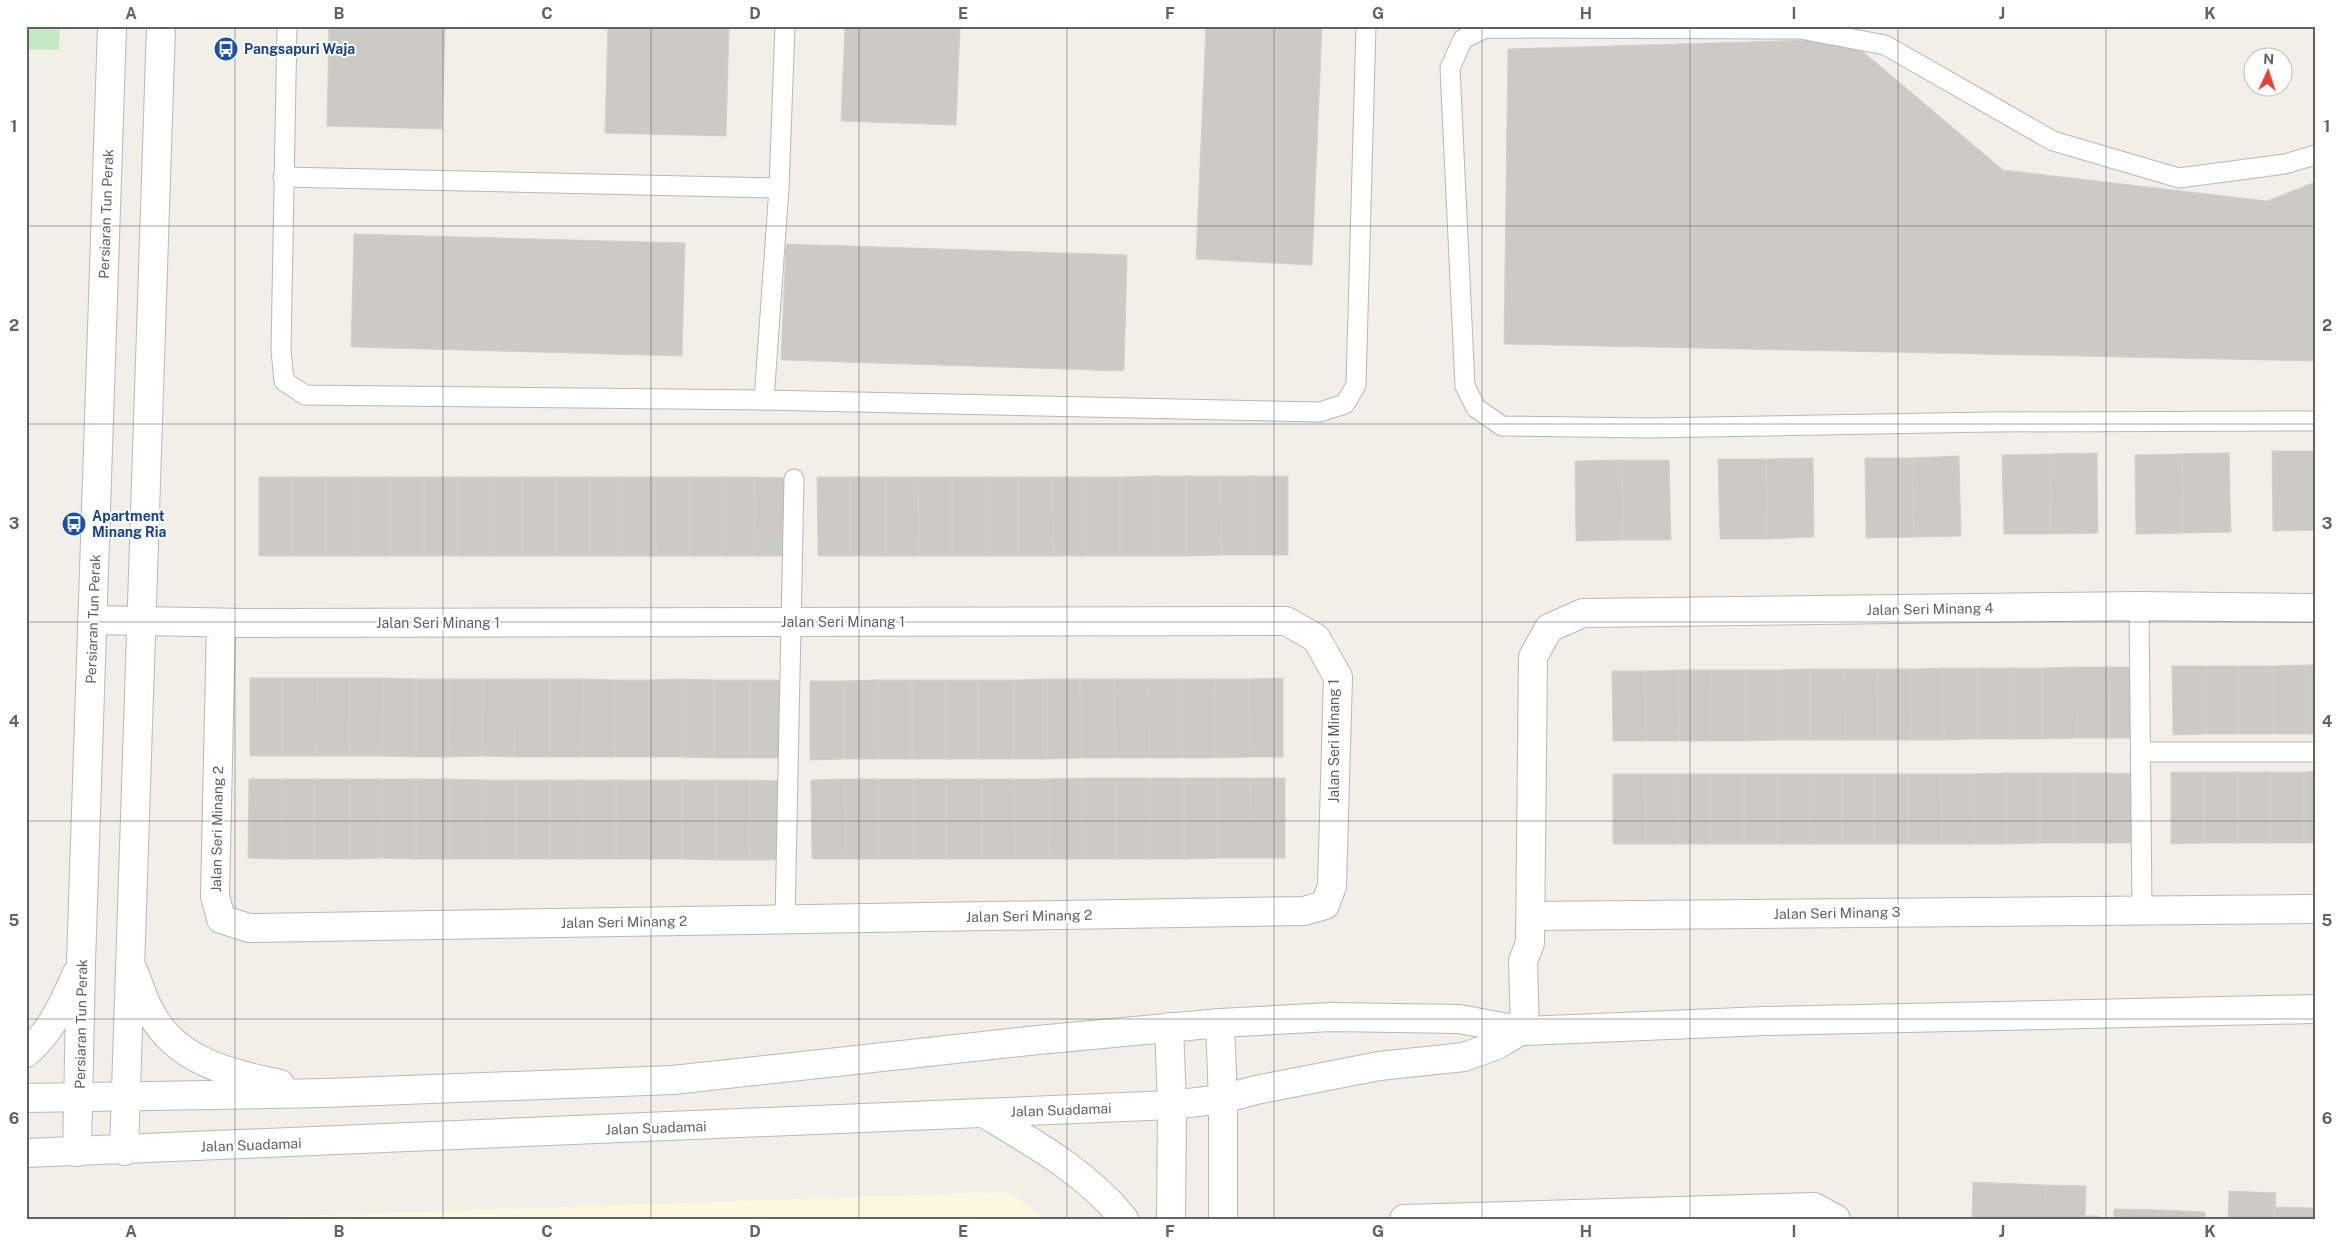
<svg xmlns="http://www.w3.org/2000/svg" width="2341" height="1245" font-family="'Public Sans',sans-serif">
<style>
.commercial{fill:#fef7e0}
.green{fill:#c5e8c5}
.building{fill:#cccac5;stroke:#d6d1c6}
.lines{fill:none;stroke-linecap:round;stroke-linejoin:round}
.lane-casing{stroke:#b5b8bc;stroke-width:21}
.street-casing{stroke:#b5b8bc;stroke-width:30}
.secondary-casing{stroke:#b6babf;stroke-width:30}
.lane{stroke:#fff;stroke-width:19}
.street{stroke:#fff;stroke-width:28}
.secondary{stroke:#fff;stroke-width:28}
.grid{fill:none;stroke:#5f6368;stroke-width:1;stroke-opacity:0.55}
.labels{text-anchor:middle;stroke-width:4;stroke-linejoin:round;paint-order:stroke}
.transit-label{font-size:14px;font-weight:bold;fill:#164399;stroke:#fff;text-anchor:start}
.street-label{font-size:14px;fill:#5f6368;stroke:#fff}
.neatline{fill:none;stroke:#5f6368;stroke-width:2}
.grid-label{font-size:16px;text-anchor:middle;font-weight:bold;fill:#5f6368}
</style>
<rect width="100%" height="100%" fill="#f1efe8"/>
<polygon class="commercial" points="1008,1192 1045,1219 211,1219"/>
<polygon class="green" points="26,26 60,26 59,50 26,49"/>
<g class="building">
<polygon points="329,26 445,26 442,129 327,126"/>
<polygon points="608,26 729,26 726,136 605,133"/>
<polygon points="845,26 960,26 956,125 841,121"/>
<polygon points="1206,26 1322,26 1312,265 1196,259"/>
<polygon points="1848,39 2003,170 2267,201 2315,182 2315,361 1504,344 1508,49"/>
<polygon points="354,234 685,243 682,356 351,347"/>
<polygon points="786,244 1127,255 1124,371 781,360"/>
<polygon points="2272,451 2315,451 2315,530 2273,531"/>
<polygon points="2097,453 2098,533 2051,534 2050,454"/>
<polygon points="2229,453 2231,532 2183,533 2182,454"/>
<polygon points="2050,454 2051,534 2004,534 2002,455"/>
<polygon points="2182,454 2183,533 2136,534 2135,455"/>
<polygon points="1959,456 1961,536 1914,537 1912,458"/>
<polygon points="1813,458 1814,537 1767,539 1766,459"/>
<polygon points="1865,458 1912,458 1914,537 1866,538"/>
<polygon points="1718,459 1766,459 1767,539 1720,539"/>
<polygon points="1622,460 1623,540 1576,541 1575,461"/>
<polygon points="1622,460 1669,460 1671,540 1623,540"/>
<rect x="1154" y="476" width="33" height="80"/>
<polygon points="1154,476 1154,556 1120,556 1120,477"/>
<polygon points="1187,476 1220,476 1221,555 1187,556"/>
<polygon points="1220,476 1254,476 1254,555 1221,555"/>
<rect x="1254" y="476" width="34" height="79"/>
<rect x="259" y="477" width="33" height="79"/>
<rect x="292" y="477" width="33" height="79"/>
<rect x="325" y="477" width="33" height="79"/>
<rect x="358" y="477" width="33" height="79"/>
<rect x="391" y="477" width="33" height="79"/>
<rect x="424" y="477" width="33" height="79"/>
<rect x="457" y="477" width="33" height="79"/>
<rect x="490" y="477" width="33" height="79"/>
<rect x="523" y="477" width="33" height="79"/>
<rect x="556" y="477" width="33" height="79"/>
<rect x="589" y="477" width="33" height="79"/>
<polygon points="622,477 655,477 656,556 622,556"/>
<polygon points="655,477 689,477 689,556 656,556"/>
<rect x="689" y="477" width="33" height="79"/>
<polygon points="722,477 755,477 754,556 722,556"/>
<polygon points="755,477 787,478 787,556 754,556"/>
<polygon points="817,477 851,477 851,556 818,556"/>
<rect x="851" y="477" width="34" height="79"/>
<polygon points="885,477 918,477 919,556 885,556"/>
<polygon points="918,477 952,477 952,556 919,556"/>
<rect x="952" y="477" width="34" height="79"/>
<rect x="986" y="477" width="33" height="79"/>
<polygon points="1019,477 1052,477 1053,556 1019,556"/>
<polygon points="1052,477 1086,477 1086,556 1053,556"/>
<rect x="1086" y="477" width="34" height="79"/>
<rect x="2306" y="665" width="9" height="69"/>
<polygon points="2306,665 2306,734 2273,734 2272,666"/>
<polygon points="2172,666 2206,666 2206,734 2173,735"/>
<rect x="2206" y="666" width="33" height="68"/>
<polygon points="2239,666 2272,666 2273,734 2239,734"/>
<polygon points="2076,667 2109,667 2110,738 2077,738"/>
<polygon points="2076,667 2077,738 2043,739 2043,668"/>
<polygon points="2109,667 2142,667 2143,738 2110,738"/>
<polygon points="1943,668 1977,668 1977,739 1944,740"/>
<polygon points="1943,668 1944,740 1911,740 1910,669"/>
<rect x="1977" y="668" width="33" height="71"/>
<rect x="2010" y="668" width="33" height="71"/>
<polygon points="1811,669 1844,669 1845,740 1811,740"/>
<polygon points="1811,669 1811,740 1778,740 1778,670"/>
<polygon points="1844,669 1877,669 1878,740 1845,740"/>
<polygon points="1877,669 1910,669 1911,740 1878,740"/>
<polygon points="1678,670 1711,670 1712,741 1679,741"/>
<polygon points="1678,670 1679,741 1646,741 1645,671"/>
<polygon points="1711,670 1745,670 1745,741 1712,741"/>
<polygon points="1745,670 1778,670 1778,740 1745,741"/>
<polygon points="1612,671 1645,671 1646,741 1613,741"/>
<rect x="250" y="678" width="33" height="78"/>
<polygon points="283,678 317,678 316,756 283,756"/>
<polygon points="317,678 350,678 349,756 316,756"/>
<polygon points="350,678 383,678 382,756 349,756"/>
<polygon points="383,678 416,679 416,757 382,756"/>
<polygon points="1283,678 1283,757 1250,757 1249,679"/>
<polygon points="416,679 450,679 449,757 416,757"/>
<polygon points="450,679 483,679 482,756 449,757"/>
<polygon points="483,679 516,679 515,757 482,756"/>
<polygon points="516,679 549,679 549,757 515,757"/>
<polygon points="549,679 583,679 582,757 549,757"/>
<polygon points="583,679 616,680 615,757 582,757"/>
<polygon points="682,679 682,757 649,757 649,680"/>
<polygon points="682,679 715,680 715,758 682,757"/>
<polygon points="1047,679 1080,679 1081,758 1047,759"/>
<polygon points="1047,679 1047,759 1013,759 1013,680"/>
<polygon points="1080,679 1114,679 1115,758 1081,758"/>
<polygon points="1114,679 1148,679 1149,758 1115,758"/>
<polygon points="1148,679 1182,679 1182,758 1149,758"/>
<polygon points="1182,679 1215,679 1216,758 1182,758"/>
<polygon points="1215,679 1249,679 1250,757 1216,758"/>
<polygon points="616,680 649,680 649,757 615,757"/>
<rect x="715" y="680" width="34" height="78"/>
<rect x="749" y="680" width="33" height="78"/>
<rect x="878" y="680" width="34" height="79"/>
<polygon points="878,680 878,759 844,759 844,681"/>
<rect x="912" y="680" width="33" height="79"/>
<rect x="945" y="680" width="34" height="79"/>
<rect x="979" y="680" width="34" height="79"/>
<polygon points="810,681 844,681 844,759 810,760"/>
<polygon points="2315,771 2315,843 2304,843 2304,772"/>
<polygon points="2171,772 2204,772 2204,843 2171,844"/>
<rect x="2204" y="772" width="33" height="71"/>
<rect x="2237" y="772" width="34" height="71"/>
<rect x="2271" y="772" width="33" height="71"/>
<polygon points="2007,773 2007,844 1974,844 1974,774"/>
<polygon points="2007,773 2040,773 2040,843 2007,844"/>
<rect x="2040" y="773" width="33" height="70"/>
<rect x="2073" y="773" width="32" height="70"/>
<polygon points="2105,773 2139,774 2138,843 2105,843"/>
<polygon points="1613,774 1645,774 1646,844 1613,844"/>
<polygon points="1645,774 1678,774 1678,844 1646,844"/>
<rect x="1678" y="774" width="33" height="70"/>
<rect x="1711" y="774" width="33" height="70"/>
<rect x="1744" y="774" width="33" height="70"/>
<rect x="1777" y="774" width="33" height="70"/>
<rect x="1810" y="774" width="33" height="70"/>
<rect x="1843" y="774" width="32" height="70"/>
<rect x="1875" y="774" width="33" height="70"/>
<polygon points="1908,774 1941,774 1942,844 1908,844"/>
<polygon points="1941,774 1974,774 1974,844 1942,844"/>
<rect x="1082" y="778" width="34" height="81"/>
<polygon points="1082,778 1082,859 1049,859 1048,779"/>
<rect x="1116" y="778" width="34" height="81"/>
<rect x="1150" y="778" width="34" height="81"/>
<polygon points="1184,778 1217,778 1217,858 1184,859"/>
<polygon points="1217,778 1251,778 1252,858 1217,858"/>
<polygon points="1251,778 1285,778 1285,858 1252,858"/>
<polygon points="249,779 282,779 282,859 248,858"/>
<rect x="282" y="779" width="33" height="80"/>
<rect x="315" y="779" width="34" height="80"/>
<polygon points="349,779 382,779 382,858 349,859"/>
<polygon points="382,779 416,779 416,859 382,858"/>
<rect x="416" y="779" width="33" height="80"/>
<polygon points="449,779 482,780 482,859 449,859"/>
<polygon points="845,779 879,779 879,859 846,859"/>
<polygon points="845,779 846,859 812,859 811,780"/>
<rect x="879" y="779" width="34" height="80"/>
<rect x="913" y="779" width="34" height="80"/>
<rect x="947" y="779" width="34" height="80"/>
<polygon points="981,779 1014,779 1015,859 981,859"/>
<polygon points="1014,779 1048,779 1049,859 1015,859"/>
<rect x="482" y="780" width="34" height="79"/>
<rect x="516" y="780" width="33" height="79"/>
<rect x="549" y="780" width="33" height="79"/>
<rect x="582" y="780" width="34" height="79"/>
<rect x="616" y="780" width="33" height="79"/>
<rect x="649" y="780" width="34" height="79"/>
<polygon points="683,780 716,780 716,860 683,859"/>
<polygon points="716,780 750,780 749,860 716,860"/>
<polygon points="750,780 783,781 783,860 749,860"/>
<polygon points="1973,1182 2045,1185 2044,1219 1972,1219"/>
<polygon points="2045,1185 2086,1186 2085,1216 2099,1216 2099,1219 2044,1219"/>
<polygon points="2229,1191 2276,1193 2275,1219 2228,1219"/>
<polygon points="2275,1207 2315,1208 2315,1219 2275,1219"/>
<polygon points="2114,1209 2160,1210 2159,1219 2114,1219"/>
<polygon points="2160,1210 2205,1212 2205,1219 2159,1219"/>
</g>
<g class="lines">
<defs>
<g id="lane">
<polyline points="287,26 281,350 284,381 305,395 764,400 1320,412 1345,404 1356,385 1366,26"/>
<polyline points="2315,155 2285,164 2179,178 2053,141 1885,45 1800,29 1485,28 1463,39 1450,68 1465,386 1476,408 1502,426 1648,428 1992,422 2315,421"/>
<polyline points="283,177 779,188"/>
<polyline points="764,400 779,188 785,26"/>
<polyline points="2139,606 2142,910"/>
<polyline points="2141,752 2315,752"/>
<polyline points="785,920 794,479"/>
</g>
<g id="street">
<polyline points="93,620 244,623 1286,621 1316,638 1338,677 1332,886 1325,905 1304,911 249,928 221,919 215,896 221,623"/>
<polyline points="1531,916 2315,909"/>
<polyline points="1220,1023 1331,1017 1459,1019 1525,1031 1765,1021 2315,1009"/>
<polyline points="1525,1031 1523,961 1530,943 1533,657 1549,628 1583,613 2139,606 2315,608"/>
<polyline points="1223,1099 1256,1090 1379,1066 1464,1057 1497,1045 1520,1031"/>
<polyline points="1404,1219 1814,1207 1836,1219"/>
</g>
<g id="secondary">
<path d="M133,970C139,984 143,1000 151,1013C177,1062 230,1073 280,1084"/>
<polyline points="1169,1027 1172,1105 1171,1219"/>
<path d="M26,1053C52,1031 63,1004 77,973"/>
<polyline points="26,1098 326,1093 673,1080 1038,1040 1220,1023 1223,1099 1223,1219"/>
<path d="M985,1114C1035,1144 1087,1173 1124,1219"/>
<polyline points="124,1151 161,26"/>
<polyline points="77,1152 81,963 112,26"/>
<polyline points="26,1153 1172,1105 1223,1099"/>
</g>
</defs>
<use href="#lane" class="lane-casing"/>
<use href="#street" class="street-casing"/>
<use href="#secondary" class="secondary-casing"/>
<use href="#lane" class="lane"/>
<use href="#street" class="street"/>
<use href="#secondary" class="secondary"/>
</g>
<path class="grid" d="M235,26V1219M443,26V1219M651,26V1219M859,26V1219M1067,26V1219M1274,26V1219M1482,26V1219M1690,26V1219M1898,26V1219M2106,26V1219M26,226H2315M26,424H2315M26,622H2315M26,821H2315M26,1019H2315"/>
<defs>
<symbol id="bus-disc" viewBox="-11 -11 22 22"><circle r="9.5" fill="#1a4fb4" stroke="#fff"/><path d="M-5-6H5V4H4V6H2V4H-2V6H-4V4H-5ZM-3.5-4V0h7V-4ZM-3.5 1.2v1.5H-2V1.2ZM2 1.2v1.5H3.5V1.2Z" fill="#fff"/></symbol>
</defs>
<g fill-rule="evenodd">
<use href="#bus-disc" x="212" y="35" width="28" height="28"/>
<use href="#bus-disc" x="60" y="510" width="28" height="28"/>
</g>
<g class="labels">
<g class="transit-label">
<text x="244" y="54">Pangsapuri Waja</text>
<text x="92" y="521">Apartment<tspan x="92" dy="16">Minang Ria</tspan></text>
</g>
<g class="street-label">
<text transform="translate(106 214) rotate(-88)" y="5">Persiaran Tun Perak</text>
<text transform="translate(1930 609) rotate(-1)" y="5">Jalan Seri Minang 4</text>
<text transform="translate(93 619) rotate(-88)" y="5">Persiaran Tun Perak</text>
<text x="843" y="627">Jalan Seri Minang 1</text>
<text x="438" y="628">Jalan Seri Minang 1</text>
<text transform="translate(1334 741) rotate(-90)" y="5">Jalan Seri Minang 1</text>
<text transform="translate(217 829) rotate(-89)" y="5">Jalan Seri Minang 2</text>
<text transform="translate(1837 913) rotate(-1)" y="5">Jalan Seri Minang 3</text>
<text transform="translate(1029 916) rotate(-1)" y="5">Jalan Seri Minang 2</text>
<text transform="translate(624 922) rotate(-1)" y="5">Jalan Seri Minang 2</text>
<text transform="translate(81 1024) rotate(-89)" y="5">Persiaran Tun Perak</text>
<text transform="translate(1061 1110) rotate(-2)" y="5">Jalan Suadamai</text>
<text transform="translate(656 1128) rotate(-2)" y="5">Jalan Suadamai</text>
<text transform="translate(251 1145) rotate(-2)" y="5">Jalan Suadamai</text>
</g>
</g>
<rect width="2341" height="1245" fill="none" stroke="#ffffff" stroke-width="55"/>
<g transform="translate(2268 72) rotate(3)"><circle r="24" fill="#ffffff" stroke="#bfc1c3"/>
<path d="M0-4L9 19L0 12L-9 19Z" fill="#ea4335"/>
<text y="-8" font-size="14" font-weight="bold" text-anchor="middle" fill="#5f6368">N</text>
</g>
<rect x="28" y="28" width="2286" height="1190" class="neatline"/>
<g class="grid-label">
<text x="131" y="19">A</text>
<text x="339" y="19">B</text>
<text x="547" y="19">C</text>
<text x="755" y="19">D</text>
<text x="963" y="19">E</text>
<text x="1170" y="19">F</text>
<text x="1378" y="19">G</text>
<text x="1586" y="19">H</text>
<text x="1794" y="19">I</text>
<text x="2002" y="19">J</text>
<text x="2210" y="19">K</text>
<text x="14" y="132">1</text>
<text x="2327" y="132">1</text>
<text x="14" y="331">2</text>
<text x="2327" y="331">2</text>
<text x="14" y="529">3</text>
<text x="2327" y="529">3</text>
<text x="14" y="727">4</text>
<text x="2327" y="727">4</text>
<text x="14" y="926">5</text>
<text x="2327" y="926">5</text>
<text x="14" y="1124">6</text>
<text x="2327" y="1124">6</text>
<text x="131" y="1237">A</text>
<text x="339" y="1237">B</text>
<text x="547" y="1237">C</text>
<text x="755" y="1237">D</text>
<text x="963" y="1237">E</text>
<text x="1170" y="1237">F</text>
<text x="1378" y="1237">G</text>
<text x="1586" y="1237">H</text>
<text x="1794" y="1237">I</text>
<text x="2002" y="1237">J</text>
<text x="2210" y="1237">K</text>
</g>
</svg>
